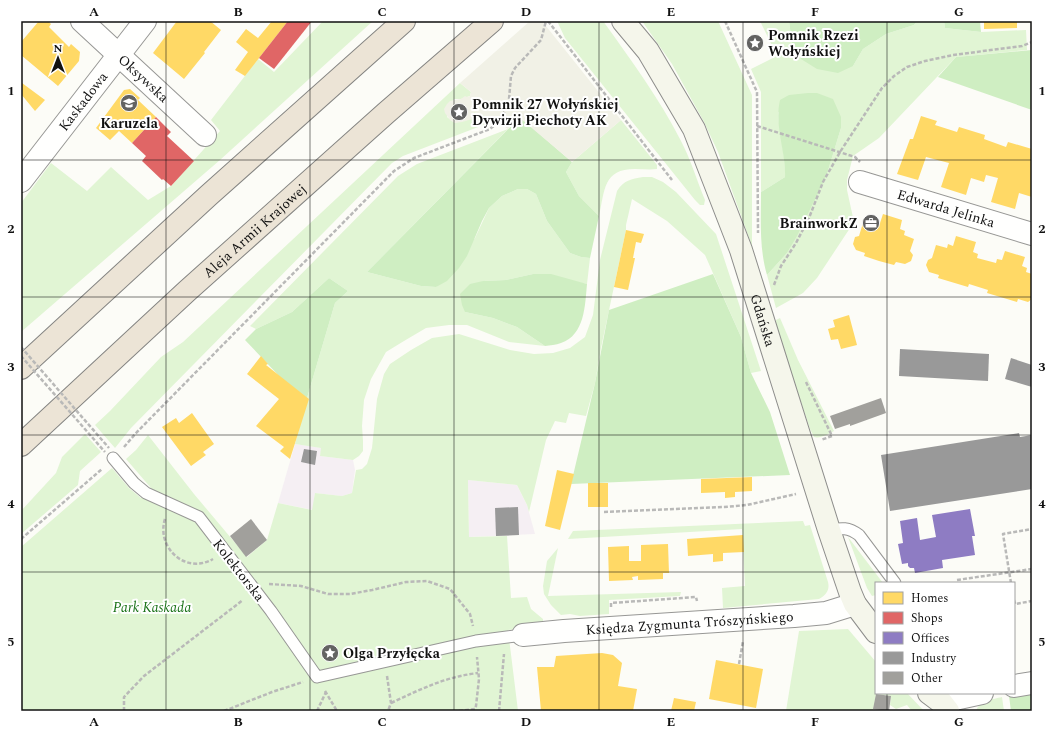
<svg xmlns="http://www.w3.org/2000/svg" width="1053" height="732" font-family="Spectral,serif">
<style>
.industrial{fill:#f5eff3}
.green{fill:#e1f5d4}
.forest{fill:#cfeec2}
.plaza{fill:#f1f1e6}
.homes{fill:#ffd966}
.shops{fill:#e06666}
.offices{fill:#8e7cc3}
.industry{fill:#999}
.building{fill:#a1a09c}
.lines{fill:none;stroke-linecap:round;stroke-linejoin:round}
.lane-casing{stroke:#979795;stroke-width:13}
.street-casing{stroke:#979795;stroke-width:24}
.secondary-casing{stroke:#8d8d8b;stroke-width:24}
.highway-casing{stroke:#848482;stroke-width:24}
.path{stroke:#b9b9b8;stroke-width:2.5;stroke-dasharray:4 2;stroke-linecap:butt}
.lane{stroke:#fffffe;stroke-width:11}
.street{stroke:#fffffe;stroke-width:22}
.secondary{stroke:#f5f6eb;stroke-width:22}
.highway{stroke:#ece4d6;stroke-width:22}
.path-bridge{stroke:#b9b9b8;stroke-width:2.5;stroke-dasharray:4 2;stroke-linecap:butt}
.grid{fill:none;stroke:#111;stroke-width:1;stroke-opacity:0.55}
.labels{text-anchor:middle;stroke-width:4;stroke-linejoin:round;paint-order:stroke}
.poi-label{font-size:14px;font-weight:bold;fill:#111;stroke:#fff;text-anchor:start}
.street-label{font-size:14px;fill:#111;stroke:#fff}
.park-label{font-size:14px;font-style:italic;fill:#1a7218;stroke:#fff}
.neatline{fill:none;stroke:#111;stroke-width:1.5}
.grid-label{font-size:13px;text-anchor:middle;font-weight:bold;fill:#111}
</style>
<rect width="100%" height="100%" fill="#fcfcf7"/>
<g class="industrial">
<polygon points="295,444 322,448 320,456 353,460 355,470 352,493 342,496 315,493 313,510 278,503"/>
<polygon points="468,480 517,485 527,505 535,534 469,537"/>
</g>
<g class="green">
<polygon points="323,21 373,21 220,160 21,332 21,203 51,163 87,191 111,167 148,200 171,186 220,131 211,120 258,59 274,72"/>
<path d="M557,21H603C631,60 659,98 681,141C691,160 697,181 705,200L704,205H700L695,200L565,38Z"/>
<polygon points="642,21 718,21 752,95 752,246 718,152 704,122 672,64"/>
<path d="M760,21H789L792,44L853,66L863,49L886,34L914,25L917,21H944L945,28L981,32L1026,30L1027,50L956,57L879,138L853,156L847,180V190L854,222L817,278L803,293L776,308L767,275L787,253L826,177L841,128V117L778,112C779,134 786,155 785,177L761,192V92L751,69L777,56Z"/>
<polygon points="460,83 471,92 470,96 461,99 454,99 447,117 455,123 474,112 492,118 486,124 403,156 392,163 131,428 115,448 95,425 110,411 161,357 183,342"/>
<path d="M621,120L657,165V169C650,170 642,169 635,169C603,169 605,190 599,216L579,196L566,172L572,162Z"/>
<polygon points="508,129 367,272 421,286 436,287 475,238 489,208 502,196 518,189 527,189 536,194 547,221 570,253 581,257 590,258 587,284 533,274 506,280 483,281 465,312 493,318 517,327 545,346 509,342 467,325 449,325 426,328 404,341 386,352 371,379 364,400 362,426 363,441 363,451 359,456 353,460 320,456 321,448 295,444 307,398 335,303 348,291 329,278 292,312 256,329 250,326 398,176 417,164"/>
<path d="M643,177H652L663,182L676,192L716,234L761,371L751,373L741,337L705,255L667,221L632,199L626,225V230L601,348L595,383L586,416L569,413L566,423L555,421L546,440L529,512L527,505L517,485L468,480L469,537L507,536L511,598L527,597L531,609L543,619V626L508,630L518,711H21V547L112,468L129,488L141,498L151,488L126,459L136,450L148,435L194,494L247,557L267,540L278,503L312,510L315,493L342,496L352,493L356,470L362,469L367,464L372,448L377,399L384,374L390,364L411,350L432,338L459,334L510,350L534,354L553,353L570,348L585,337L593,315L600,260L617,191C624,180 631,179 643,177Z"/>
<path d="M780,318L798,360L834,431C828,434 820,439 814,437L810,429L775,324L776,320Z"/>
<polygon points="85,434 101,452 80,471 78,485 21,534 21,511 56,473 62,457"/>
<path d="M803,521L805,526L810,525L828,582C830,590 826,595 819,599L723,608L722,588L745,586L742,529L568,539L573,531Z"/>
<polygon points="848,537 883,583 876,583 876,595 872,596 867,588"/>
<polygon points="558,548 548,596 681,592 680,596 609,600 609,614 580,616 570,614 561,615 551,605 544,594 543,586 547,561"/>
<polygon points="848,629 876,662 876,693 907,693 924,711 912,711 907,705 896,709 890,705 891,696 876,694 873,711 786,711 799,631"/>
<path d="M1002,697L1004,711H976C979,701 993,699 1002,697Z"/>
</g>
<g class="forest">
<polygon points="789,21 917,21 914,25 886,34 863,49 853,66 838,73 817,69 801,59 792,44"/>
<polygon points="944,21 980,21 981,32 945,28"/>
<polygon points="1032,50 1032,110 938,77 956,57"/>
<path d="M808,93H817L833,99L841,117V128L826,177L797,236L787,253L767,275C759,248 761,219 761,192L785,177C786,151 774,127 780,100L789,95Z"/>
<polygon points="520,117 572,162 566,172 579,196 599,216 590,258 581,257 570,253 547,221 536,194 527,189 518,189 502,196 489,208 482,221 467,256 459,268 447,281 436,287 421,286 367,272"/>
<path d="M533,274H551L587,284C585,305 585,335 561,343C556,345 550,345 545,346L517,327L493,318L465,312L462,305L460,294L470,284L483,281L506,280Z"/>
<polygon points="713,274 741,337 751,373 770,412 790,475 571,484 595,383 609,310"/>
<polygon points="329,278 348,291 335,303 307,398 281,378 245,340 256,329 292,312"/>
<polygon points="1032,691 1032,711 1011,711 1009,696"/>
</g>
<polygon class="plaza" points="530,21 542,21 621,120 572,162 520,118 508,129 492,118 474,112 472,119 462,122 455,123 450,120 445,113 444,109 447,104 450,101 461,99 465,96 467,97 470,96 471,92 460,83"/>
<g class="homes">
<polygon points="39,21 48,21 51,24 49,27 69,47 71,44 80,52 79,61 58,86 21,55 21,42"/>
<polygon points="177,21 210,21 221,30 204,52 205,53 184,79 153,53"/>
<polygon points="272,21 288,21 245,76 235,70 248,52 236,42 246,29 258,38"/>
<polygon points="984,21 1017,21 1017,28 984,29"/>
<polygon points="22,83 45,100 35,111 21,94"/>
<polygon points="130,89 140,98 138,100 156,117 132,143 119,131 110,140 96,128 124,90"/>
<polygon points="921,116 937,121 935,125 957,132 959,127 985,135 984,139 1006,147 1008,142 1032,149 1032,197 1019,193 1015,209 991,202 998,178 986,175 984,182 971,178 966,195 941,187 949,163 926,157 918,180 897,174 910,139 913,139"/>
<polygon points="883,214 902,220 900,229 905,231 904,235 914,239 910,251 913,255 911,261 905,264 896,262 894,265 879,261 864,256 865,253 856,250 853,244 855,237 859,236 863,223 873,226 875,222 880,223"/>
<polygon points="626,230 644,234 641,243 636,242 633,258 635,258 628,290 614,287"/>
<polygon points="956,236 976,242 973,252 978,254 977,258 996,263 997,259 1002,260 1005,251 1025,257 1022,266 1027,268 1026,272 1032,274 1032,299 1028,302 1018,299 1017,302 987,293 988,290 969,284 968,287 938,278 939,275 929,272 926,265 928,260 932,258 936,245 947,248 948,244 953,246"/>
<polygon points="849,315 857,345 841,349 838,339 831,340 828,329 835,327 833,320"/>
<polygon points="261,356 268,364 266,365 309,399 290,459 280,451 284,447 256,426 279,399 247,374"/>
<polygon points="192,413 214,444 203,452 206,455 191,466 162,427 176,418 179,423"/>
<polygon points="557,470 574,474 560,530 545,526"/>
<polygon points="752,477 752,491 735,492 735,497 725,498 725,492 701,493 701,479"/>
<rect x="588" y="483" width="20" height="24"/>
<polygon points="743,535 744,552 723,553 723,561 713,562 713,554 688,556 687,539"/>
<polygon points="668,544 669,573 663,573 663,579 638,580 638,576 632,577 633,580 609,581 608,547 629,546 629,561 641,561 641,545"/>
<polygon points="602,653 613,655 622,663 618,686 637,689 633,711 541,711 537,667 554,667 556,656"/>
<polygon points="716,660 763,669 756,708 709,699"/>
<polygon points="674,698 696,702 694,711 671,711"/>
</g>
<g class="shops">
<polygon points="288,21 312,21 274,69 259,58"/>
<polygon points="156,117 171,132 167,136 194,161 171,186 163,179 162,180 142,161 146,156 132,143"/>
</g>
<polygon class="offices" points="970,509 975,536 972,536 975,555 942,560 943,568 915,573 914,568 910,568 908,566 908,563 902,564 898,544 903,543 900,521 917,518 920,540 936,537 932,515"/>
<g class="industry">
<polygon points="900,349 989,354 988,381 899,376"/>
<polygon points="1011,358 1032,365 1032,387 1005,379"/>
<polygon points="1019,433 1020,437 1032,435 1032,489 890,511 881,455"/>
<polygon points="304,449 317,451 315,465 301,462"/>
<polygon points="518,507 519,535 496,536 495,508"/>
</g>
<g class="building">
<polygon points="881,398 886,413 850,426 850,424 835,429 830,416"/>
<polygon points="251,519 267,540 246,557 230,536"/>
<polygon points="876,694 891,696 889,711 873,709"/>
</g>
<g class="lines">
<defs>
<g id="lane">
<polyline points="113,458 134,483 146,493 199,517 271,611 317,677 476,641 523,635"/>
<path d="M829,530C842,528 848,527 859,535L895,583"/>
</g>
<g id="street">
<path id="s1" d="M82,21L205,135"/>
<path id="s2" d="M21,181L145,21"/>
<path id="s3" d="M860,182L1032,234"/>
<path id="s4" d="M523,635L564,631L794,616L826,613L855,604"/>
<polyline points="1014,686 1032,683"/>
<polyline points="941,702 982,693"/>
</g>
<g id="secondary">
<path id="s5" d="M623,21L648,51L694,129L741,250L829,530L850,592L855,604L876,632"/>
<polyline points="929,693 941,702 948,711"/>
</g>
<g id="highway">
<polyline points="21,368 209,195 404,21"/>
<path id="s6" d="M21,445L187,291L386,113L492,21"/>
</g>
</defs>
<use href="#lane" class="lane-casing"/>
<use href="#street" class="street-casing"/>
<use href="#secondary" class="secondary-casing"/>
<use href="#highway" class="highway-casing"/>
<g class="path">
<polyline points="548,21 672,180"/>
<polyline points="725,21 757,92 758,233"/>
<polyline points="757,126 855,157 860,162"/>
<polyline points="774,285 781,266 796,243 809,218 823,182 840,152 882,88 894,76 907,67 925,61 953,55 1022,46 1032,42"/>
<polyline points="806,382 832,436 821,440"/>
<polyline points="124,447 137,432 394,171 414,158 490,129 497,123 507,108 509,99 511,76 515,68 541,40 546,21"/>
<polyline points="604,512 724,507 747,505 796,494"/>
<path d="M165,519C156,547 185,575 213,559"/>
<polyline points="21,539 102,469"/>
<polyline points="957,580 1032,569"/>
<polyline points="1011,583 1003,534 1032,529"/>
<polyline points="269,584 301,586 328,594 350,594 372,590 406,582 427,581 450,589 470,614 473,626"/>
<polyline points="1014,600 1015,604 1032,601"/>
<polyline points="611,607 611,603 696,597 697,601"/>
<polyline points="739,664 743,641"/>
<polyline points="387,676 391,703 388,711"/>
<polyline points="325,691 337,711"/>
<path d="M391,703C421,689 445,677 478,673"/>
<polyline points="124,711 124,697 144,676 243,600"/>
<polyline points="224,711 272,692 303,682"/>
<polyline points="317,711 326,692"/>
<polyline points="459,711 475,709 476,706 479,679 477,657"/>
<polyline points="499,711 504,654"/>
</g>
<use href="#lane" class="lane"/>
<use href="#street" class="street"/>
<use href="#secondary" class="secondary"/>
<use href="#highway" class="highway"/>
<g class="path-bridge">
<polyline points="21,347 109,448"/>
<polyline points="21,356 105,452"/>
</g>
</g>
<path class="grid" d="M166,21V711M310,21V711M454,21V711M599,21V711M743,21V711M887,21V583M21,160H1032M21,297H1032M21,435H1032M21,572H1032M887,693V711"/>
<defs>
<symbol id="sight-disc" viewBox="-11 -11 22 22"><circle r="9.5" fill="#636362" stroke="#fff"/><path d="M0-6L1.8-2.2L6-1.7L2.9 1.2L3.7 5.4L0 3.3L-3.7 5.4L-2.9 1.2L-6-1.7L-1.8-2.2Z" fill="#fff"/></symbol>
<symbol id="school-disc" viewBox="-11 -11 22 22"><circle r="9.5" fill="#636362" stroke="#fff"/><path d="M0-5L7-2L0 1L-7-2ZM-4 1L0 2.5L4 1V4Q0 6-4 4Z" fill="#fff"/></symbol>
<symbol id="office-disc" viewBox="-11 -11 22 22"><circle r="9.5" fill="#636362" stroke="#fff"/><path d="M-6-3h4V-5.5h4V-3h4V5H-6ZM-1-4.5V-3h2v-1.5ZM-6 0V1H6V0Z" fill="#fff"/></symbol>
</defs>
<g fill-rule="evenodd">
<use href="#sight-disc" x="745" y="33" width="20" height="20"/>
<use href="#school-disc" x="119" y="93" width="20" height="20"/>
<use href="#sight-disc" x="449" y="102" width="20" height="20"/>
<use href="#office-disc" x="861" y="213" width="20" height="20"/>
<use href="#sight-disc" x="320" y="643" width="20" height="20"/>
</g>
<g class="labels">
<g class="poi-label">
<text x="768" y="40">Pomnik Rzezi<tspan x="768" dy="16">Wołyńskiej</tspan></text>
<text x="472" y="109">Pomnik 27 Wołyńskiej<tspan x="472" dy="16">Dywizji Piechoty AK</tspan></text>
<text x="129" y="128" text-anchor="middle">Karuzela</text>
<text x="858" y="228" text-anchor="end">BrainworkZ</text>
<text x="343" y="658">Olga Przyłęcka</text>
</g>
<g class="street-label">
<text dy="5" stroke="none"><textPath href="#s1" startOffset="84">Oksywska</textPath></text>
<text dy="5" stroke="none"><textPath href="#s2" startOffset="101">Kaskadowa</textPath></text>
<text dy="5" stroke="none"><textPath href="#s3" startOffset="90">Edwarda Jelinka</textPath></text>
<text dy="5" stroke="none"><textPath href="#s6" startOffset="317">Aleja Armii Krajowej</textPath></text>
<text dy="5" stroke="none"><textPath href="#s5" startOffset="333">Gdańska</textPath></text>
<text transform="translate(239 570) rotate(52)" y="5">Kolektorska</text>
<text dy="5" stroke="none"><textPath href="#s4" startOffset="167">Księdza Zygmunta Trószyńskiego</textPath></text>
</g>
<g class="park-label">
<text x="152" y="612">Park Kaskada</text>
</g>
</g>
<rect width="1053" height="732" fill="none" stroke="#ffffff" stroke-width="44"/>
<rect x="875" y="582" width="140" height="112" fill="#ffffff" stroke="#a0a0a0"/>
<rect x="883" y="592" width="20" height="12" fill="#ffd966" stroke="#a0a0a0"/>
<text x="911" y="602" font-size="12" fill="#111111">Homes</text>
<rect x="883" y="612" width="20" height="12" fill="#e06666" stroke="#a0a0a0"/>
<text x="911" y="622" font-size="12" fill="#111111">Shops</text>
<rect x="883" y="632" width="20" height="12" fill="#8e7cc3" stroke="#a0a0a0"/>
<text x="911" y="642" font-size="12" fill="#111111">Offices</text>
<rect x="883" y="652" width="20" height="12" fill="#999999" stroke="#a0a0a0"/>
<text x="911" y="662" font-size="12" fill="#111111">Industry</text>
<rect x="883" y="672" width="20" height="12" fill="#a1a09c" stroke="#a0a0a0"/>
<text x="911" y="682" font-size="12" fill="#111111">Other</text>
<g transform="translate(58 58)" stroke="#ffffff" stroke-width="3" paint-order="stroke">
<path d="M0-3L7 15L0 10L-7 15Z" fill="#111111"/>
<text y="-6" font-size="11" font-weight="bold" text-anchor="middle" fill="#111111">N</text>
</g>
<rect x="22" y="22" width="1009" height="688" class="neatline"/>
<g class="grid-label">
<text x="94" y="16">A</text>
<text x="238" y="16">B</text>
<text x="382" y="16">C</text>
<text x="526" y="16">D</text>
<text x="671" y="16">E</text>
<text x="815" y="16">F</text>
<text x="959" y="16">G</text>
<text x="11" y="95">1</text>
<text x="1042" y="95">1</text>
<text x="11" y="233">2</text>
<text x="1042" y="233">2</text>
<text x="11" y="371">3</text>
<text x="1042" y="371">3</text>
<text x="11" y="508">4</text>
<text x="1042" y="508">4</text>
<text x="11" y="646">5</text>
<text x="1042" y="646">5</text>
<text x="94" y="726">A</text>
<text x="238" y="726">B</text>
<text x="382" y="726">C</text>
<text x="526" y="726">D</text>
<text x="671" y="726">E</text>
<text x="815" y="726">F</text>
<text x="959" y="726">G</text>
</g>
</svg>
